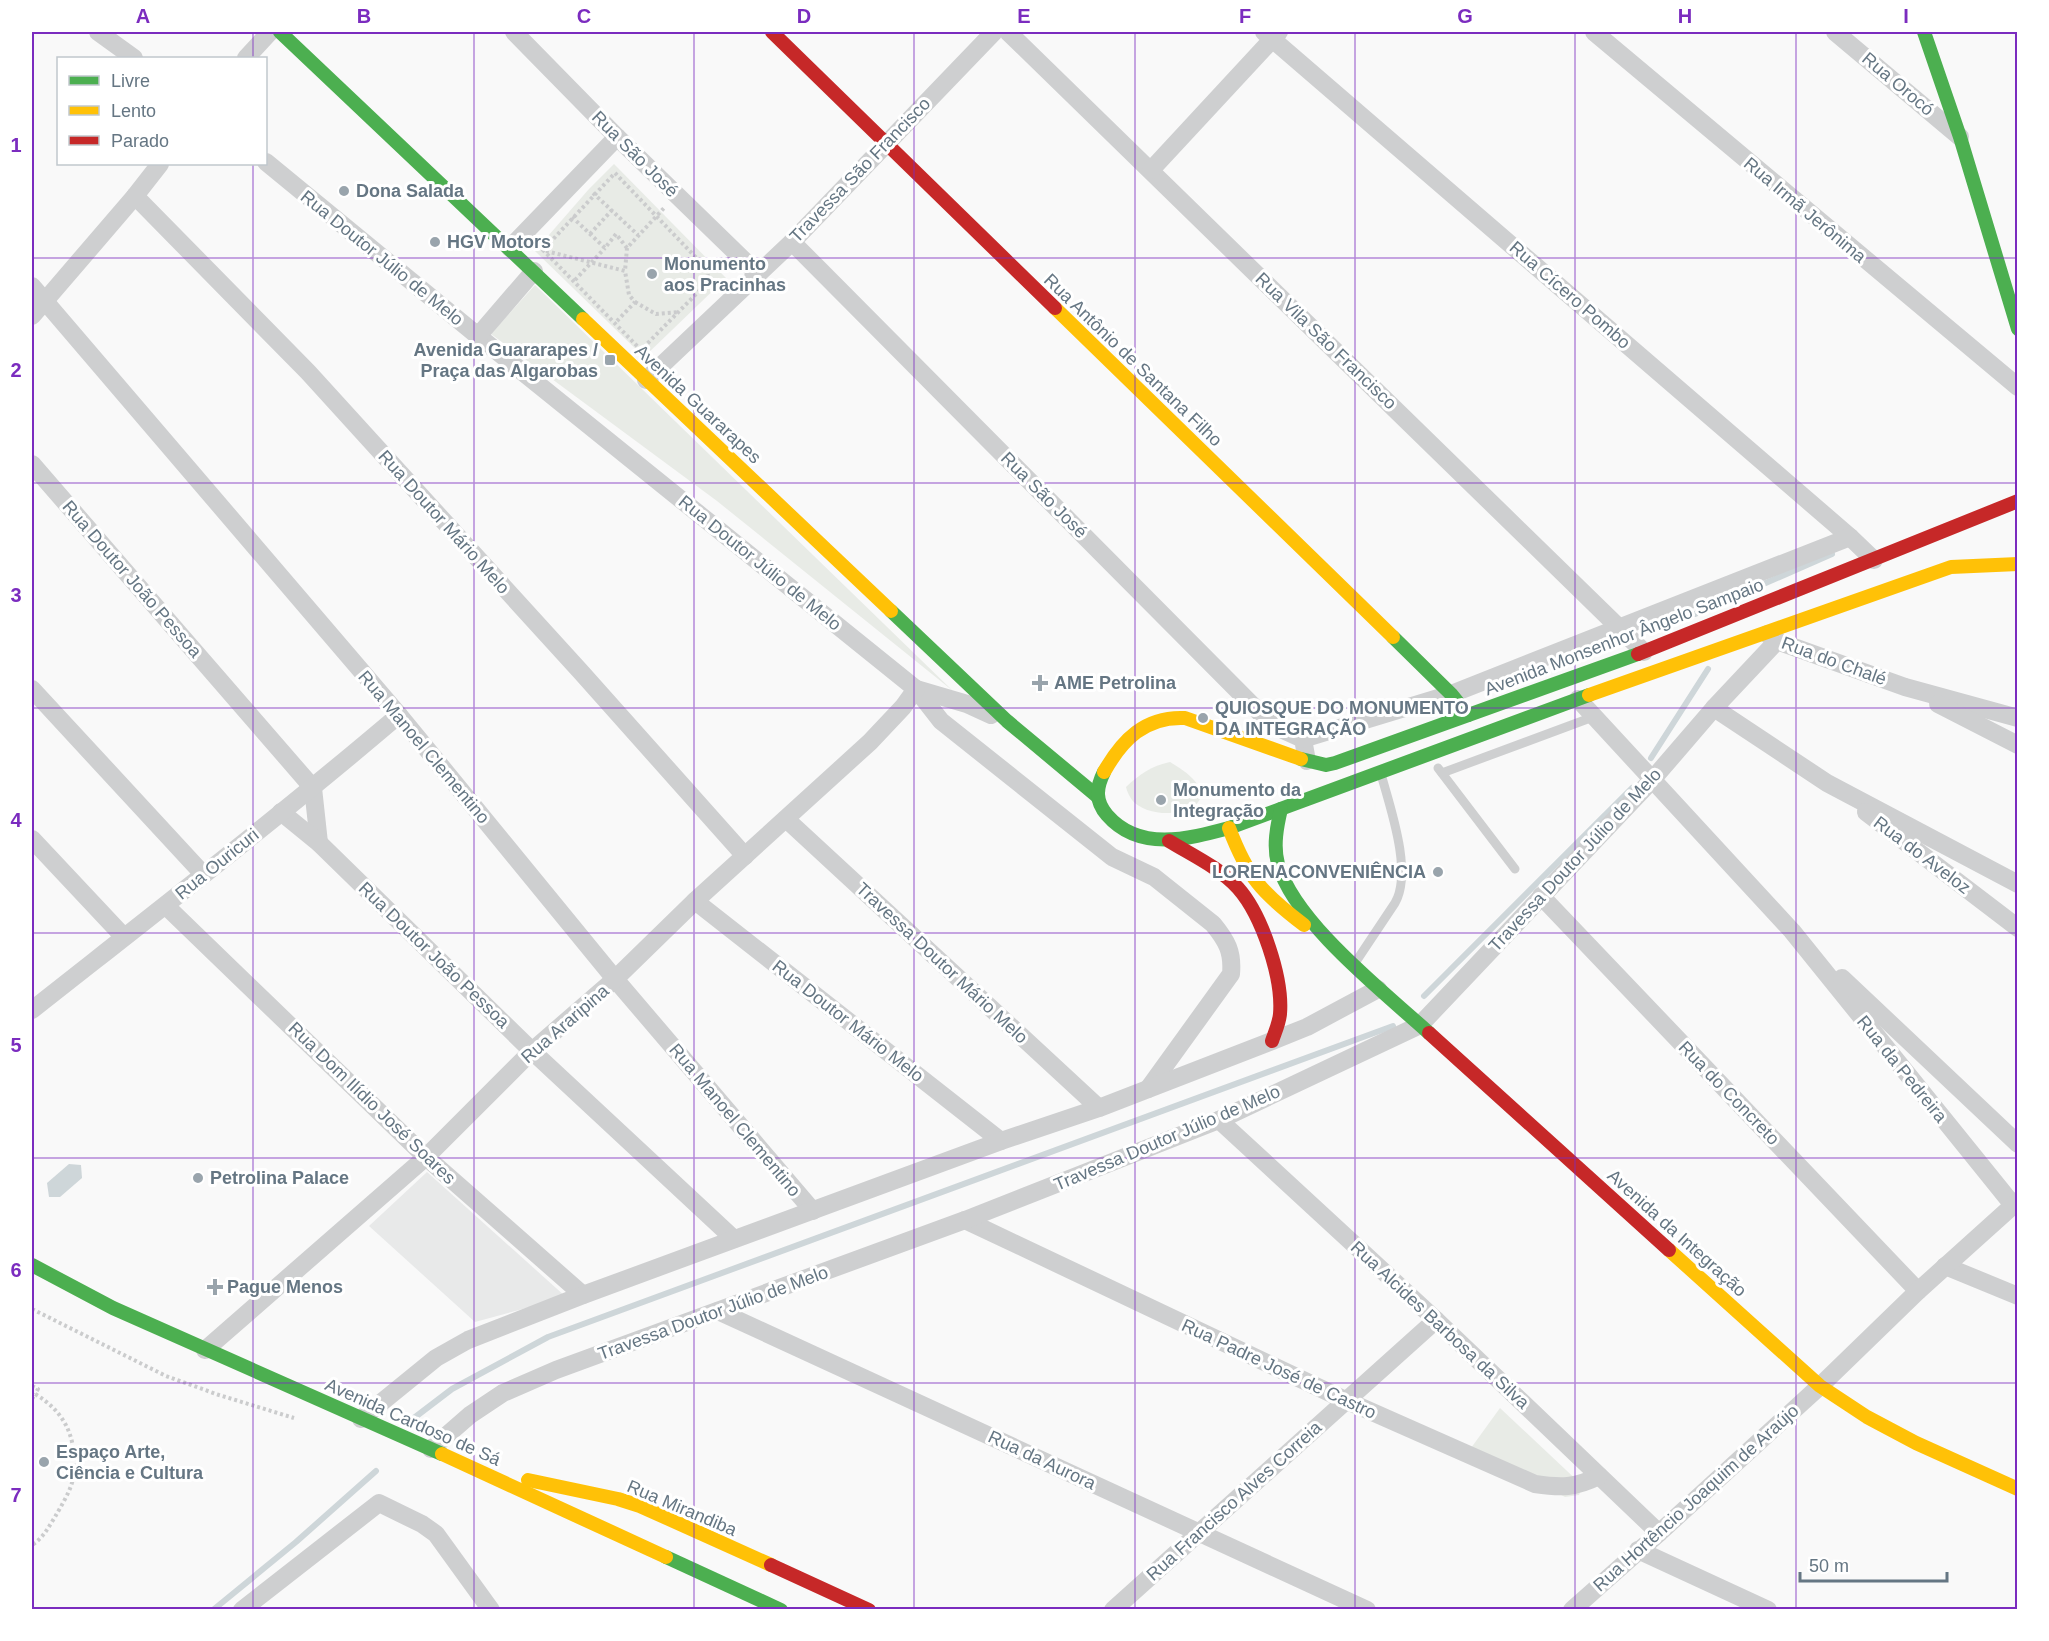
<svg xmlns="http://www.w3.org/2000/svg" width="2049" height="1641" font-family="Arial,sans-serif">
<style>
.built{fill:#e8e9e9}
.green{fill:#e8ebe6}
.water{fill:#ced6d9}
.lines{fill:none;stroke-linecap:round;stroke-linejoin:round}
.stream{stroke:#ced6d9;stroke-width:6}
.path{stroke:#cbcccd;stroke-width:4;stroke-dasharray:3 3;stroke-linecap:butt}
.lane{stroke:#cecfd0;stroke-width:9}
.street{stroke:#cecfd0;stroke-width:18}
.fast{stroke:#4caf50;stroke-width:14}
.slow{stroke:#ffc107;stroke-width:14}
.jam{stroke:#c62828;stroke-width:14}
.grid{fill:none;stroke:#7b2cbf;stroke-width:1.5;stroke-opacity:0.55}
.poi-dot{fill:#99a4ac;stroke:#fff;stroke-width:2}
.labels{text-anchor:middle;stroke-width:6;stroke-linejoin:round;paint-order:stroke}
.street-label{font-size:18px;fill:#657683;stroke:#fff}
.poi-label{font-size:18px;font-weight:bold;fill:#657683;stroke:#fff;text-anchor:start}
.neatline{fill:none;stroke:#7b2cbf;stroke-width:2}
.grid-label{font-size:20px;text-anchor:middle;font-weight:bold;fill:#7b2cbf}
</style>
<rect width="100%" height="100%" fill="#f9f9f9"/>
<polygon class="built" points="427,1172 566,1297 475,1322 369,1226"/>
<g class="green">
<polygon points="614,164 726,278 644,357 535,251 589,189"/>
<polygon points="535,285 953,691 717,501 491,334"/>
<path d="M1170,762C1248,807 1156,829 1132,800C1129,796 1127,791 1126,787C1140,774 1151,766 1170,762Z"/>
<polygon points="1500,1408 1583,1486 1579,1495 1565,1497 1471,1448"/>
</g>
<polygon class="water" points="69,1164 81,1165 82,1178 60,1197 49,1197 47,1183"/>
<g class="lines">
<g class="stream">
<polyline points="1695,614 1832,554"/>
<polyline points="1651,758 1708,669"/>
<polyline points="1424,996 1632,788"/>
<polyline points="410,1421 452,1389 548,1337 1393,1026"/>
<polyline points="213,1610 296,1542 376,1471"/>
</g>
<g class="path">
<polygon points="615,173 706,268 708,276 705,285 641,350 543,250"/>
<polyline points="593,193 638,235"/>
<polyline points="572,217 605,248 616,234 627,248 664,208"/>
<polyline points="590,234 612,210"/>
<polyline points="546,251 625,271 627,248"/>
<polyline points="575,280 605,248"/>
<polyline points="635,302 656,314 679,312"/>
<polyline points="617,321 635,302 629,295 625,271"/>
<polyline points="32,1309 166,1376 219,1395 294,1418"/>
<polyline points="32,1386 38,1389 35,1394"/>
<path d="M32,1399L35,1394C67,1413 78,1441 73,1478C71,1491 61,1506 55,1517C48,1528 43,1538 32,1545"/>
</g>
<g class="lane">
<polyline points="1438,768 1515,869"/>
<polyline points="1442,773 1593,717"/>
<path d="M1355,963L1395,903C1413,872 1390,807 1381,774"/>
</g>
<g class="street">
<polyline points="98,32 134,58"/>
<polyline points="514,32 617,137 757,273"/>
<polyline points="1008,32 1644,652"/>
<polyline points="1264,32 1850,537 1874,560"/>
<polyline points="1594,32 2018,387"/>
<polyline points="1835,32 1960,137"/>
<polyline points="246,58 270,32"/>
<path d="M266,162L478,336L916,689L941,721L1112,857L1154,877L1213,924C1227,941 1233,952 1231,974L1148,1089"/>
<polyline points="1151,170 1279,32"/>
<polyline points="135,196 308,372 581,672 745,856"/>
<polyline points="792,242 1272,725 1303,739 1307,761"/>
<polyline points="510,248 617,137"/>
<polyline points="32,286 399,715 615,979 813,1211"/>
<polyline points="32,316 135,196 160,164"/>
<polyline points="478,336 534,271"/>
<polyline points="646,380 792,242 994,32"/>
<polyline points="32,464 313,788 319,843"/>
<polyline points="1767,634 1777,641 1905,687 2018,718"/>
<polyline points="32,689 203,874"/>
<polyline points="916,689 967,704 991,715"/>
<polyline points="1578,699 1792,931 2013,1205"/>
<polyline points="1938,704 2018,745"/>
<polyline points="1714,708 1827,783 2018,884"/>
<polyline points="1303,739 1451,694 1850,537"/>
<polyline points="281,812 319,843 532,1051 734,1239"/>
<polyline points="1866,812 2018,928"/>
<polyline points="786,819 1099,1108"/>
<polyline points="32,839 124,937"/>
<polyline points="1541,896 1918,1291"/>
<polyline points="695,901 1001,1141"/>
<polyline points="166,906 426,1157 583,1295"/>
<polyline points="1842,978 2018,1144"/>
<path d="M32,1010C155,913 279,817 399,715"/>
<polyline points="1219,1120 1436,1320 1659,1533"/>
<path d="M965,1220L1345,1400L1535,1484C1561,1488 1575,1488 1599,1476"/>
<polyline points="1945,1266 2018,1296"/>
<polyline points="718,1311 1367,1610"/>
<polyline points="205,1350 426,1157 532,1051 615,979 695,901 870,742 903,707 916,689"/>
<polyline points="361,1419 436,1358 468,1340 583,1295 1001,1141 1099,1108 1272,1041 1307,1027 1378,989"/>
<polyline points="431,1449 470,1415 503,1393 556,1370 965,1220 1219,1120 1420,1025 1652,780 1714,708 1777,641"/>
<polyline points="1638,1550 1768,1610"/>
<polyline points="242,1610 379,1503 422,1524 436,1534 491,1610"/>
<polyline points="1113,1610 1436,1320"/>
<polyline points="1572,1610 1659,1533 1820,1386 1918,1291 2018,1201"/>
</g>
<g class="fast">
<polyline points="280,32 583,319"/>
<polyline points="1924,32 1960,137 2018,329"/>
<polyline points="891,611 1007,721 1097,796"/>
<polyline points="1393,637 1451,694 1468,715"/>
<polyline points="1301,759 1326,765 1335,763 1638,654"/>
<path d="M1104,772C1096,788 1095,801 1107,815C1139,852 1188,839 1229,828L1589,695"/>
<path d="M1281,809C1277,826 1273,846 1278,864C1294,922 1384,992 1429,1033"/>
<polyline points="32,1265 113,1308 442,1454"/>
<polyline points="666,1557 781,1610"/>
</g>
<g class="slow">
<polyline points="1055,308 1393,637"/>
<polyline points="583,319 891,611"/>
<polyline points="1589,695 1951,567 2018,564"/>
<path d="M1104,772C1122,740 1145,716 1185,718L1301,759"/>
<path d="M1229,828C1248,878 1262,893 1304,925"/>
<polyline points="1669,1250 1820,1386 1867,1417 1916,1443 2018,1489"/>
<polyline points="442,1454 666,1557"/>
<polyline points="528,1480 618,1499 640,1506 771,1565"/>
</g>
<g class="jam">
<polyline points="772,32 1055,308"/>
<polyline points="1638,654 2018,501"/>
<path d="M1169,841C1192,855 1220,868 1238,888C1262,915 1283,978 1280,1014C1279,1024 1275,1032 1272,1041"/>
<polyline points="1429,1033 1669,1250"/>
<polyline points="771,1565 869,1610"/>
</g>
</g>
<path class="grid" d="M253,32V58M474,32V1610M694,32V1610M914,32V1610M1135,32V1610M1355,32V1610M1575,32V1610M1796,32V1610M253,164V1610M32,258H2018M32,483H2018M32,708H2018M32,933H2018M32,1158H2018M32,1383H2018"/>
<g class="poi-dot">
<circle cx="344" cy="191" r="6"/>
<circle cx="435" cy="242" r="6"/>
<circle cx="652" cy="274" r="6"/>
<rect x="604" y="354" width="12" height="12" rx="3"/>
<path d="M1037 674h6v6h6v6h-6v6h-6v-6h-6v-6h6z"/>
<circle cx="1203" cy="718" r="6"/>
<circle cx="1161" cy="800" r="6"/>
<circle cx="1438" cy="872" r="6"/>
<circle cx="198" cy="1178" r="6"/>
<path d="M212 1278h6v6h6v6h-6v6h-6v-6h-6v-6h6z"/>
<circle cx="44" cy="1462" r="6"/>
</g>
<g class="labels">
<g class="street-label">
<text transform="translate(1898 84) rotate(40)" y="6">Rua Orocó</text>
<text transform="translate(635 154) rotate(45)" y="6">Rua São José</text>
<text transform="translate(860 170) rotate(-46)" y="6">Travessa São Francisco</text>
<text transform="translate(1805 210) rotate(40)" y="6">Rua Irmã Jerônima</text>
<text transform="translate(382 258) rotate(39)" y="6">Rua Doutor Júlio de Melo</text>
<text transform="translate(1570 295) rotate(41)" y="6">Rua Cícero Pombo</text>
<text transform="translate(1326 341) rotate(44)" y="6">Rua Vila São Francisco</text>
<text transform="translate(1133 360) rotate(44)" y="6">Rua Antônio de Santana Filho</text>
<text transform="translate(698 404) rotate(43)" y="6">Avenida Guararapes</text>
<text transform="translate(1044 495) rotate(45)" y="6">Rua São José</text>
<text transform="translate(444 522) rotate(48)" y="6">Rua Doutor Mário Melo</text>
<text transform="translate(760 563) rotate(39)" y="6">Rua Doutor Júlio de Melo</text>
<text transform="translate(132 579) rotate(49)" y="6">Rua Doutor João Pessoa</text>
<text transform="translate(1624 637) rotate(-21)" y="6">Avenida Monsenhor Ângelo Sampaio</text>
<text transform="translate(1834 661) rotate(20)" y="6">Rua do Chalé</text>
<text transform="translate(424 747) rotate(50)" y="6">Rua Manoel Clementino</text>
<text transform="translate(1922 855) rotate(37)" y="6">Rua do Aveloz</text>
<text transform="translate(1575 860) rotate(-47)" y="6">Travessa Doutor Júlio de Melo</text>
<text transform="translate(217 864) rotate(-39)" y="6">Rua Ouricuri</text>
<text transform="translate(434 955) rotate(44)" y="6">Rua Doutor João Pessoa</text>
<text transform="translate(942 963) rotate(43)" y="6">Travessa Doutor Mário Melo</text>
<text transform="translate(848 1021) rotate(38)" y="6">Rua Doutor Mário Melo</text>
<text transform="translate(565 1024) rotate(-41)" y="6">Rua Araripina</text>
<text transform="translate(1902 1069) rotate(51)" y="6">Rua da Pedreira</text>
<text transform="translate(1729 1093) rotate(46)" y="6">Rua do Concreto</text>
<text transform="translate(372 1103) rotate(44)" y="6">Rua Dom Ilídio José Soares</text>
<text transform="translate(735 1120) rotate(50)" y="6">Rua Manoel Clementino</text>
<text transform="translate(1167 1138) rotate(-23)" y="6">Travessa Doutor Júlio de Melo</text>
<text transform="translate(1677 1233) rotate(42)" y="6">Avenida da Integração</text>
<text transform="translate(713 1313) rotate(-20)" y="6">Travessa Doutor Júlio de Melo</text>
<text transform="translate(1440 1325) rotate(43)" y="6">Rua Alcides Barbosa da Silva</text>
<text transform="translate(1279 1369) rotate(25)" y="6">Rua Padre José de Castro</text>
<text transform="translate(413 1422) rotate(24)" y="6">Avenida Cardoso de Sá</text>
<text transform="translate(1042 1460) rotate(25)" y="6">Rua da Aurora</text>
<text transform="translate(1696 1498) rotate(-42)" y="6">Rua Hortêncio Joaquim de Araújo</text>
<text transform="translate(1234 1501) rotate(-42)" y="6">Rua Francisco Alves Correia</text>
<text transform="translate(682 1508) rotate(23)" y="6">Rua Mirandiba</text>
</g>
<g class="poi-label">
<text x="356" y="197">Dona Salada</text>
<text x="447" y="248">HGV Motors</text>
<text x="664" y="270">Monumento<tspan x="664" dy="21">aos Pracinhas</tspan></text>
<text x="598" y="356" text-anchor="end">Avenida Guararapes /<tspan x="598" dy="21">Praça das Algarobas</tspan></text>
<text x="1054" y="689">AME Petrolina</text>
<text x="1215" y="714">QUIOSQUE DO MONUMENTO<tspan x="1215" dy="21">DA INTEGRAÇÃO</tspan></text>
<text x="1173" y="796">Monumento da<tspan x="1173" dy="21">Integração</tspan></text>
<text x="1426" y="878" text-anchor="end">LORENACONVENIÊNCIA</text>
<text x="210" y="1184">Petrolina Palace</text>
<text x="227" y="1293">Pague Menos</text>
<text x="56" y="1458">Espaço Arte,<tspan x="56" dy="21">Ciência e Cultura</tspan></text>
</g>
</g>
<rect width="2049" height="1641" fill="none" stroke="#ffffff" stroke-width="66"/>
<rect x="57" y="57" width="210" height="108" fill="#ffffff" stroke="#c1c8cd" stroke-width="1.5"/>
<rect x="69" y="76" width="30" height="9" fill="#4caf50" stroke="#c1c8cd" stroke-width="1.5"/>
<text x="111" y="87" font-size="18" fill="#657683">Livre</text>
<rect x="69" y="106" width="30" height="9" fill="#ffc107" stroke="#c1c8cd" stroke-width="1.5"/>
<text x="111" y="117" font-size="18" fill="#657683">Lento</text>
<rect x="69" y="136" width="30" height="9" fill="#c62828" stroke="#c1c8cd" stroke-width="1.5"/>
<text x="111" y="147" font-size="18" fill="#657683">Parado</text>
<path d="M1800 1572v9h147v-9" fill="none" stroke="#657683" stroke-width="3"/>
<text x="1809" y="1572" font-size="18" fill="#657683" stroke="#ffffff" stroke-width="4.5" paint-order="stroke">50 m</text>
<rect x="33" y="33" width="1983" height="1575" class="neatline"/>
<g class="grid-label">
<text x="143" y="23">A</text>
<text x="364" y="23">B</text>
<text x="584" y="23">C</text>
<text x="804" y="23">D</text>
<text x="1024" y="23">E</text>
<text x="1245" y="23">F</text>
<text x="1465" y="23">G</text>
<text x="1685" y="23">H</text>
<text x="1906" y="23">I</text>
<text x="16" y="152">1</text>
<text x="16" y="377">2</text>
<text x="16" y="602">3</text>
<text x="16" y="827">4</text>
<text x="16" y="1052">5</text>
<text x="16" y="1277">6</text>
<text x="16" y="1502">7</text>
</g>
</svg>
